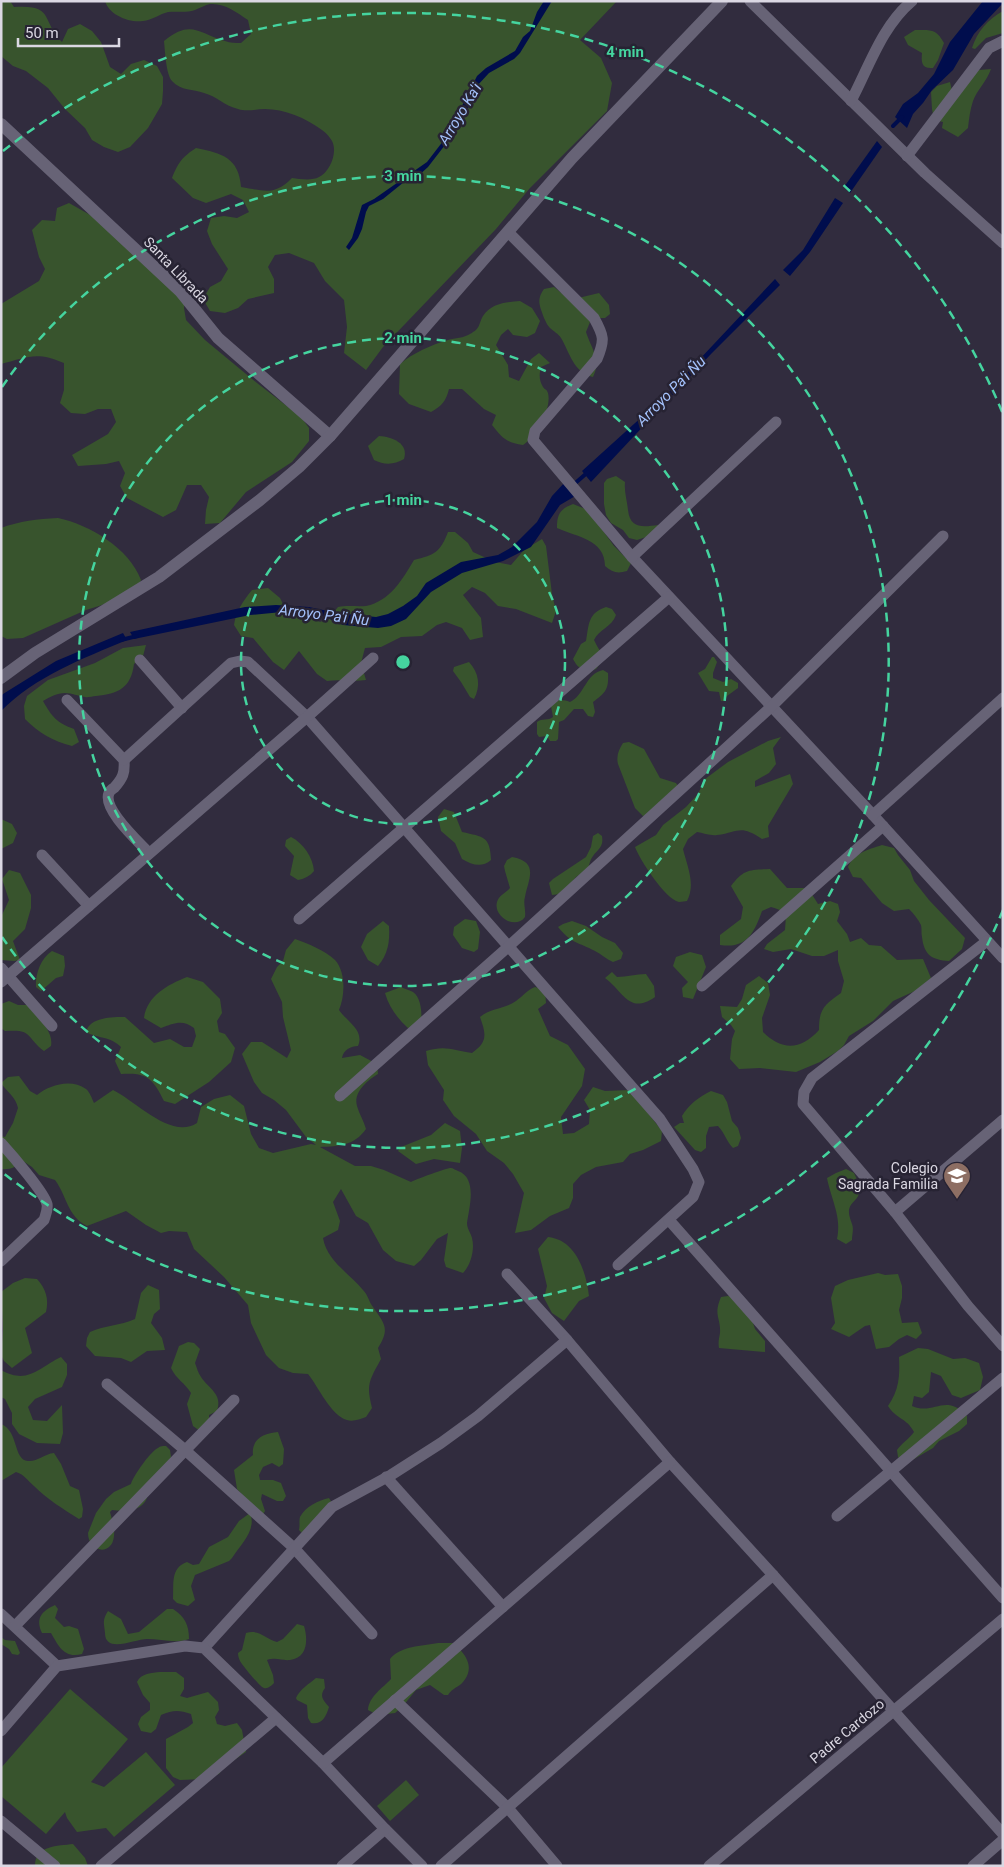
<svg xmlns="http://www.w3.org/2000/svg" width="1004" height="1867" font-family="Roboto,sans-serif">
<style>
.green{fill:#38542d}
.water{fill:#000d4d}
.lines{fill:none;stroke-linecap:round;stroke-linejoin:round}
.stream{stroke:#000d4d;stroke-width:4}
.minor{stroke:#676376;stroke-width:11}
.tertiary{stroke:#676376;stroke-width:12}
.secondary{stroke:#676376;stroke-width:12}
.ring{fill:none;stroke:#45d49f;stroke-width:2.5;stroke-dasharray:9 6}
.labels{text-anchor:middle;stroke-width:5;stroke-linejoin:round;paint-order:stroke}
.street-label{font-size:14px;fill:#dbd8e3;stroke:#272333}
.poi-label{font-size:14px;fill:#dbd8e3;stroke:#272333;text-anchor:end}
.water-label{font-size:15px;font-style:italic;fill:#a4c2fc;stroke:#272333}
.centre{fill:#45d49f;stroke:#272333;stroke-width:2.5}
.ring-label{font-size:15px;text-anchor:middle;font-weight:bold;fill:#45d49f;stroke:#272333;stroke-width:5;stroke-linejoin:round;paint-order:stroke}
</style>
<rect width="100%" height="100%" fill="#312c3e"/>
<g class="green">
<path d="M1,1H10L14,7C55,4 41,21 62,42L68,29L80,24L92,31L101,42L110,67L121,74L131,64L144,60L157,66L163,77V91L162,104L148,128L130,147L118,152L104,147L92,140L85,128L65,109L48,88L26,71L13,66L1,56Z"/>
<path d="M105,1H617L580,40L601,58L612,83L607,111L530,188L496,229L383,347L366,370L344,353L347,327L344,300L325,281L314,263L289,253L275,255L268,267L274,279V293L248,299L238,308L225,313L210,311L203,299L210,287L221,281L228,269L212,244L207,231L211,218L224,216L237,218L249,212L243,200L231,194L206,203L193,198L172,178C178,163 182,157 196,148C222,153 239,158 241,187C265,191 274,196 292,178C300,179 312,181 319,177C330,172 338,152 332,141C330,137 325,132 322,130C306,118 284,109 265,109C256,109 247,112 238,109C225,106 216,96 204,93C193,89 181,91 172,81C166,74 165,51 164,41C191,19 198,33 225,41C230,43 236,43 241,43L251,34L248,20C236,12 225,3 210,4C205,5 200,8 195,10C186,13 178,11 168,12C160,14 152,20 143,21C129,23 109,15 105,1Z"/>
<path d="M1003,11V33L986,38L975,49L972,48C977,32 988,19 1003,11Z"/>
<path d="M915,30C930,30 936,28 944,43L938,60L933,68C922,69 921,63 922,53L908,45L904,37Z"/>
<path d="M991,69C987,81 977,90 973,101C970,110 969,119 968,128L958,137L942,128L943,122L934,120L932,109L931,92L937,86L950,82L953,95L979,70Z"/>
<path d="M69,203L92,216L185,294L184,308L186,320L205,340L257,383L301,417L309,428V441L292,462L246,492L220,523L205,524L206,510L209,497L201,485H187L176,510L163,517L127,498L120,486L125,473L119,461L106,464L78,466L72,455L108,434L116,422L111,409H98L85,414L71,413L60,403L64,390V363C37,351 27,357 1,364V304L39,281L45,269L39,257L32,230L42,220L55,221L57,208Z"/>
<path d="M554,287L570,300L599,293L609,305L610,314L605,318H594L590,322L586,332C591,348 602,360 593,377C573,372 570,353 561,338C558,333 554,332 550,328C547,325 546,322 544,318C540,306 536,300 544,289Z"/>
<path d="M520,301L532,308L540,321L535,333L527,337L513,335L508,329L501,335L496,345L508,365L509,377L519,381L531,359L539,353L550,363L541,367C539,375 539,380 543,387C546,391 546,388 548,393C552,409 536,436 523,445C507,443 502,438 492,425L496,415L484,409L462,389H449C446,401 442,406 431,412L409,404L399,394L400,364C413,353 431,345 448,340C455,338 464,338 470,334C481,328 478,325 483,316C491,303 507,302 520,301Z"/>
<path d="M379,436C392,437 409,443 404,459C394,465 384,465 374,460L368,446Z"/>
<path d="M616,476L625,482C624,492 627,500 628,510C630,529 643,527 658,525V533L637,540L629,538L623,530L611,523L606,515L604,504V483L607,479Z"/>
<path d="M573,504L588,510L614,546L631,563L627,571C617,574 612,572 605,566C605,539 576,537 557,528C557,514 560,509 573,504Z"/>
<path d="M58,518C90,525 129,548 141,580L136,592L99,606L86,610L23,638L7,639L1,636V528C20,521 37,519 58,518Z"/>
<path d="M448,532H455L468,543L473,552L495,562L511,565L524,550L542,539L546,546L552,594L556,611L552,623L516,609L498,606L485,593L472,587L463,595L481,618L483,637L470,640L462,628L446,622L437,625L422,636L401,637L381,647L365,648L361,663L366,680C353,682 340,679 327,681L317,674L299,651L284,670L273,662L253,638L241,636L234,625C236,611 243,601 252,590L268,588L280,598L288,614L296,616L303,614L320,622L329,618L338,607C348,605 357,607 366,606C390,601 402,580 414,560C434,555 440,553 448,532Z"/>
<path d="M606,607L612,609L616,615C612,627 599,629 594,640C600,653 607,656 596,669C585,673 578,669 573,659L581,644L586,641C589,624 588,613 606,607Z"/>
<path d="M146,645L143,656L134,664C131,688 118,694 96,696C92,696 88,698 85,697C78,696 72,693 65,693C57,693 50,697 43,701C52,717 57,723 74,729L79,742L72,746C53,741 39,733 25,719L24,706L27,696L48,680L95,663L123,648Z"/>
<polygon points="712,657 714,657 717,662 713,673 713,678 723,682 731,679 738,683 738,688 727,696 724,701 721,701 719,692 709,691 698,673 705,669"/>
<path d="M469,662C479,673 481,686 474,699L470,697L461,682L453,671L454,667Z"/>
<path d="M603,670L608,673C609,690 605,693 593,702L595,712L593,717L588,716L583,709H574L564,720L559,722L558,739L556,741H550L547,736L539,737L537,734V722C542,718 548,721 553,717L551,706C557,699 561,699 570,702C585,695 585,674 603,670Z"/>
<path d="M781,737L773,748L776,764L769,773L755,781V787L790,774L793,784L768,826L769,837L762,839C740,824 739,832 717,835C711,836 703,833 697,832L688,839L683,849C687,866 696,884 687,901C685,901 682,902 679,902C665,899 640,860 635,847L656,835L663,825L686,807L698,794L705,779L728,762L768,741Z"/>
<path d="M629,742L644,749L660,778L676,783L679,788L649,815L643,816L635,808L618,764C616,756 619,749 623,743Z"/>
<path d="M444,809L454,812L462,832C484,837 490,836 491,860C482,868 472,865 462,859L455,843L441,831L438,817Z"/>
<polygon points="1,819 12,824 17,833 13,843 1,849"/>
<path d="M598,833L602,836C604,847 598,849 593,856C589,861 590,866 586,871C583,874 579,874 576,877C569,885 564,895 552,895L549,883L553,879L586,857L591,847L593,836Z"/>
<path d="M291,837C303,843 313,857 314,871C310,876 304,879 298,880L290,875L294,856L285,846L286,840Z"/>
<path d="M882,845L894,848L898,855L910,870L914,881L929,900L965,938L962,949L949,961C932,960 924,955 922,937C921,933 922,929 921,925C918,919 914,914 909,909L894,911L882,903L861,878L853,877L848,867C854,853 867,850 882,845Z"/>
<path d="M512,857C540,862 528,880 525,897C523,903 526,910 525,917C516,930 493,917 497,902C499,895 506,893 510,888L505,871L504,866L507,860Z"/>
<path d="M770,869L787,888H808L818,904L830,901L838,904L840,912L837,921L847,934L850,942L861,938L869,945L881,946L897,960L923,959L931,978L917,990L893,1001L873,1021L849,1036L844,1045L838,1051L820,1062L796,1072L760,1068L739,1069L730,1059L732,1039L735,1031L731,1025L722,1017L720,1006L737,1007L742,999L746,985L759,976L768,983L770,995L762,1018L763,1032C782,1051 801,1050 819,1030C819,1009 824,1005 841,993L844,981L838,961V950L824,956H812L791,949L773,952L764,949L767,944L785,930C786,914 788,912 771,907L762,911C754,933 747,949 720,945V935L741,919L743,907L731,886C744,869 749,870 770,869Z"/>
<polygon points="9,870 20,873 31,895 31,908 25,929 13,941 20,960 14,961 1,960 1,917 9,900 2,879"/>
<polygon points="465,919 476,921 480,932 478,949 474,952 462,948 453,935 454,927"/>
<path d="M383,921L389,926C390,942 388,954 378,966L368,960L361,947L367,934Z"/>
<path d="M572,921L586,926L602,937L615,943L623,953L621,959L613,962C606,959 601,954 595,951C578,942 572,944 558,927L563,924Z"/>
<path d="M295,939C307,943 326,951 335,960C346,972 345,996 339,1010C346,1021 365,1030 358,1046C351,1046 343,1050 342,1058L360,1055L377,1064L378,1074C368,1080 353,1092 357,1106C359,1114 364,1121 366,1129C354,1146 339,1146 320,1147L355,1166H371L384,1170L411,1182C417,1179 446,1168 451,1168C453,1168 455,1170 458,1171C478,1178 469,1208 467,1223C467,1229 471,1233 472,1238C475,1249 471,1265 463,1273L446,1267L444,1260L448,1233L437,1239L421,1260L414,1266L396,1261L383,1250L368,1223L356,1216L341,1189L333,1202L340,1221L338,1230L323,1238C327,1261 349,1273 363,1290C368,1295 369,1302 373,1307C385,1324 390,1329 378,1348L381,1359C369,1381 366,1384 372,1408L366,1417C360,1419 353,1422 347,1420C331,1416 318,1386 308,1374L293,1373L279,1368L266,1355L251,1323L248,1305L224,1277L194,1249L187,1232L169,1231L161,1233L146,1225L126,1211L87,1226C67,1216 67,1196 55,1180L39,1175L32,1167L23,1161C17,1167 10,1170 1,1169V1136L5,1137L13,1123L18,1108C16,1097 7,1092 1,1083L8,1077L19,1076L30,1091L37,1095C49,1085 71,1078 86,1089C90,1092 92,1099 94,1103L113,1090C136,1101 171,1140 197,1123L201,1107L214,1099L230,1095L244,1106L251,1134L259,1148L273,1153L311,1144L316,1145L306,1137L286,1110L274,1100L262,1093L254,1082L242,1054L251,1042H262L287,1058L291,1050L283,1017L282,1002L271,979L277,967L283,961L286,950Z"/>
<path d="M52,951L64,956L65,966L63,976L56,978L41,991L36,987C35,974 41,958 52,951Z"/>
<polygon points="690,952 702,955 706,967 693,999 683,997 682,988 688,982 673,966 676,957"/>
<path d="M612,972L617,977C627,977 636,974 646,974L654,986L655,997C629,1015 624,992 605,978Z"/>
<path d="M187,977L203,982L220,999L222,1013L217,1021L219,1032L225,1034L235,1048L231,1062L209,1082L175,1104L164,1101C153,1078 146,1072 121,1074L115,1061L121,1047C110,1036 99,1039 86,1032C90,1017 112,1017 125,1017L154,1043L170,1039L184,1047H192L196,1036L194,1028C183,1019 174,1023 161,1028L144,1018C147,996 167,985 187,977Z"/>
<path d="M401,987C404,989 410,990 413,992C422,998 422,1016 421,1025L408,1028C397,1018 389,1007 385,993Z"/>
<path d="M535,987L545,990L546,1003L538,1009L550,1036L568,1045L585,1069L582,1086L561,1117L563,1134L574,1133L589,1124L590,1110L584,1100L593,1087L605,1091L630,1090L662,1131L661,1141L643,1150L630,1154L623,1162L596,1167L581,1175L573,1184V1198L569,1208L550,1216L531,1230L515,1233L524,1193L513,1174L504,1163L487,1151L476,1134L454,1116L443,1100L444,1090L428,1065L426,1051C445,1045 453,1050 472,1053C488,1042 486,1034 480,1017C492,1007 503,1010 516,1001C523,996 527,990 535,987Z"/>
<path d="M9,1001L18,1005H27C36,1016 54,1030 51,1046L44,1051C25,1036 33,1029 5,1031L1,1028V1004Z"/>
<path d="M711,1091L723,1095L727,1102L732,1121L738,1128L741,1138L738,1146L733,1148C726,1141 725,1133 718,1126L709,1127L706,1136V1148L701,1152L695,1150L674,1127L680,1123H684L682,1116C689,1104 699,1097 711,1091Z"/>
<polygon points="445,1123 460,1131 462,1148 460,1163 434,1159 416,1164 398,1151 401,1147 431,1135"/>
<path d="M846,1169L854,1173C869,1203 848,1197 849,1213C849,1216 851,1221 852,1224C854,1229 852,1235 852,1240L846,1244L837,1239C842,1217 831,1199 827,1178L836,1173Z"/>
<path d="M548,1237C576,1240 586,1271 589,1296L579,1301L564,1321L552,1313L544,1298L547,1286L538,1249Z"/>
<polygon points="878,1273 885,1275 898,1274 902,1286 902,1298 899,1310 902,1323 918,1322 922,1333 916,1339 907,1335 899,1339 889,1347 876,1349 870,1325 865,1326 849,1337 831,1329 835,1323 831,1298 835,1286 848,1280"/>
<path d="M25,1278L37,1279C46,1289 49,1299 46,1312L25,1328L32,1353L12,1368L4,1361L1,1355L3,1330L1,1292L13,1283Z"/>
<path d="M148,1285L159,1290L160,1309L154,1314L151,1323L162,1338L165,1350L147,1351L131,1362L121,1358L95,1356L86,1346L87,1338L90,1332C105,1325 120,1326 135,1319L141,1293Z"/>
<path d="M728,1296L745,1299L755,1329L765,1341V1352L719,1348C718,1342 719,1339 720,1333C721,1317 713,1316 721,1297Z"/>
<path d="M188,1342L194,1343L200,1349L195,1363C197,1368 198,1373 201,1377C209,1389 223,1394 217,1411L209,1415V1423L200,1431L193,1426L187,1404L191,1393C185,1383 176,1379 171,1368L179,1346Z"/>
<path d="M918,1348L928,1349L953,1359L965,1358L979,1363L983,1377L980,1390L961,1398L952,1395L941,1376L931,1372L929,1392L922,1398L914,1396L912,1406C934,1416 945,1392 967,1416V1424L959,1431L939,1441L933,1448L914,1459L903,1462L898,1457L897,1450C902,1443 909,1439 914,1432C907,1418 896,1419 888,1406C899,1390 900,1376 899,1357Z"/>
<path d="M61,1357L67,1364V1375L62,1387L35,1399L28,1407L33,1420L47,1421L62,1405L63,1433L60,1444L37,1443L19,1434L12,1424V1413L5,1399L1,1397V1370C28,1385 38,1368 61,1357Z"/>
<path d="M1,1424C19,1431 13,1460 28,1461C37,1462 44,1454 54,1453L61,1464L70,1486L79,1490L83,1509L82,1517L79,1519C63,1509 47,1499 34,1486C27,1480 25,1475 16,1472L1,1481Z"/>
<path d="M278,1432L284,1449L283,1464L279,1467L272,1463L263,1467L259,1475L260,1480H273L281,1483L286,1496L283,1501H277L262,1494L261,1499L265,1511L262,1516L237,1489L234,1470L253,1455C251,1439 264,1433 278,1432Z"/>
<path d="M166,1446L170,1450L171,1457L148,1493C146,1511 127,1512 112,1510L110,1512C112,1520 115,1528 114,1536C112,1557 88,1552 88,1533L96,1513L106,1499L114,1492L131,1484C133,1476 151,1451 158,1448C160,1446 163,1446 166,1446Z"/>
<path d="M329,1498L332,1503L303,1534L299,1530C300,1527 299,1520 300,1517C305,1507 319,1500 329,1498Z"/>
<path d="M250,1513C257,1530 241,1544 232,1558L229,1561L195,1575L191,1586L195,1600L188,1606L177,1603L173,1599C174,1584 170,1568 187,1562L193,1565L199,1564L209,1547L228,1537L239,1521Z"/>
<path d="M55,1605L58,1609L55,1618L64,1627L69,1626L78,1629L84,1649L82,1654C64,1659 58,1645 51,1633H42C35,1618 42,1611 55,1605Z"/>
<path d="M167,1609H173C185,1617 189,1625 189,1639C176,1644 161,1639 147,1639C135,1639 105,1654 105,1633C104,1622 102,1621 108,1611L121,1619L128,1634L139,1632Z"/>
<path d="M297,1624L304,1626C308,1639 308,1658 290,1660C282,1661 277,1657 267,1660L273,1675L274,1683C271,1686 268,1689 264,1688C261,1688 242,1665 240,1661C239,1659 238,1656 238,1653L242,1650L246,1633C259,1629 266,1639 277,1642L283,1639Z"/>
<polygon points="1,1637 5,1640 15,1641 20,1653 18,1655 12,1654 9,1649 1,1644"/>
<path d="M438,1643H453C465,1653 476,1667 463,1682C459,1687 452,1688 448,1695H444L430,1685L416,1690L403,1706L395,1713L378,1715L368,1710C369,1696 383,1688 391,1679L390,1659C400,1646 422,1646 438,1643Z"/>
<path d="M160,1672H176L184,1678V1689L180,1696L187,1698L208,1692L218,1702L219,1710L215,1717L217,1724L225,1726L237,1723L242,1730L246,1752L224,1767L219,1774L204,1779L180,1780L173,1777L166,1768V1739L188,1727L193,1723L191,1714C179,1710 173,1710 161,1715L156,1729L151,1733L141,1731L138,1724L141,1717L150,1710V1703L143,1695L137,1682C141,1673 152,1673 160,1672Z"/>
<path d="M316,1678L324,1679L325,1688C319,1696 323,1700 329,1707C326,1717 322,1725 311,1723L308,1718L307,1705L297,1700L296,1698C300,1689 309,1684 316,1678Z"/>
<polygon points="70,1689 128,1739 91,1782 104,1787 146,1752 175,1785 114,1837 106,1828 77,1832 67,1818 65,1812 46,1834 1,1796 1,1768"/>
<polygon points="406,1780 419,1795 390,1821 377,1806"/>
<path d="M73,1844L85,1858L88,1866H35C35,1845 58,1846 73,1844Z"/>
</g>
<g class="water">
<polygon points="544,1 552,1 520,53 514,59 489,73 477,86 469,106 452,136 428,167 417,177 404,182 383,199 369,206 366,212 362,229 358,238 349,250 346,247 352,238 362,205 374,199 427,162 447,136 477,76 486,68 515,51 523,37 530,31 537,12"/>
<polygon points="983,1 1003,1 1003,3 974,34 953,70 932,90 923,103 913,114 907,128 895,117 903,104 918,93 934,74 950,42"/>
<polygon points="877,141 882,147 850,193 844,187"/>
<polygon points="835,198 843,203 810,252 790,276 783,270 803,250"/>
<polygon points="775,279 780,285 711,354 591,482 582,471 666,395"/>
<polygon points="566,481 577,495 560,505 531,547 503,561 462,573 431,592 406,619 391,626 378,628 343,625 323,616 282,612 250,615 134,639 130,632 245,607 276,605 309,607 337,613 376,617 388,614 403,606 417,596 426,583 461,562 498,555 512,547 537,522 552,496"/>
<path d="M123,633L127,640C82,659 36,676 1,711V696L3,694L56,661Z"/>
</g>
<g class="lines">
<g class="stream">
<polyline points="893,126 902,117"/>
<polyline points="572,486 588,472"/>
<polyline points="121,640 137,636"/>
</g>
<g class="minor">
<polyline points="750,1 925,173 1003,243"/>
<path d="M851,101C869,67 882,26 912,1"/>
<polyline points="907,156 989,48 1003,41"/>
<path d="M508,232L594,318C604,336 605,340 597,359L535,431L533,440L632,557L873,815L1003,958"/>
<polyline points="632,557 776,422"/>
<polyline points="140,660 182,708"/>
<path d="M67,700L124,760C125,773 123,778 114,788C113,788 109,792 109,793C102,809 139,842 149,853"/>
<polyline points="124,760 231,663 240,661 248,662 307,717 660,1119 693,1169 699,1182 693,1197 618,1265"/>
<polyline points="873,815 1003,698"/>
<polyline points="42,855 89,906"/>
<polyline points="299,919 669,597"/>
<polyline points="1,968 52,1026"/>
<polyline points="1,982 307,717 373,658"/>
<polyline points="702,986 883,826"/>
<polyline points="340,1096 508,947 771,707 943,536"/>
<polyline points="1003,1120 895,1212 968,1306 1003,1346"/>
<path d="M1,1143C11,1154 44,1192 47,1204C48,1210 46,1214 44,1220L1,1261"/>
<polyline points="895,1212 803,1104 804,1092 812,1078 987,941"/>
<polyline points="669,1220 1003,1598"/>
<polyline points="507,1274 567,1340 670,1462 773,1575 1003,1834"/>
<polyline points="107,1384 185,1450 294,1548 372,1634"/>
<polyline points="386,1477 503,1607"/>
<polyline points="837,1516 1003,1378"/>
<polyline points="1,1614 57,1666"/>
<polyline points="15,1626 234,1400"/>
<polyline points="204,1648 332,1507 391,1475 441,1443 478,1416 567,1340"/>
<polyline points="395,1700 508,1808 557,1866"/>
<polyline points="1,1731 57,1666 185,1646 204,1648 323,1763 385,1829 422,1866"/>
<polyline points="323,1763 670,1462"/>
<polyline points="1,1821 55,1866"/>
<polyline points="101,1866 276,1718"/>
<polyline points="342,1866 385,1829"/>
<polyline points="441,1866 773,1575"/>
<polyline points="709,1866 1003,1619"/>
<polyline points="973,1866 1003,1840"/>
</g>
<polyline class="tertiary" points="1,124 180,291 218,338 330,436"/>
<polyline class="secondary" points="1,678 35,653 159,577 260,500 299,467 330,436 572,158 722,1"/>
</g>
<g class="ring">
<circle cx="403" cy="662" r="162"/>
<circle cx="403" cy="662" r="324"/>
<path d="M2 387A486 486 0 1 1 2 937"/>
<path d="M1003 910A649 649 0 0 1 3 1173M3 151A649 649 0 0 1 1003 414"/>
</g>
<defs>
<symbol id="school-pin" viewBox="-11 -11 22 30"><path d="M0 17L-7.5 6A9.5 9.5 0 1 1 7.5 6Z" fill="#8d6e63" stroke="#272333"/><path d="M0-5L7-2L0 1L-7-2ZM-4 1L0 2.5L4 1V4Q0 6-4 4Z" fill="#fff"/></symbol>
</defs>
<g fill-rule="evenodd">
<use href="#school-pin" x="941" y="1160" width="32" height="43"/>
</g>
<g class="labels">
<g class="street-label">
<text transform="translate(176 270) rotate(46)" y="5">Santa Librada</text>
<text transform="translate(847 1731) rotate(-40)" y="5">Padre Cardozo</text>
</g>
<g class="poi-label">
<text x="938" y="1173">Colegio<tspan x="938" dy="16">Sagrada Familia</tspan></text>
</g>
<g class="water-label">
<text transform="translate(460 114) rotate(-59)" y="5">Arroyo Ka'i</text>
<text transform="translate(671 391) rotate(-45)" y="5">Arroyo Pa'i Ñu</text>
<text transform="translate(324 615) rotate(7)" y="5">Arroyo Pa'i Ñu</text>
</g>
</g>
<circle cx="403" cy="662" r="8" class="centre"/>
<g class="ring-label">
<text x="625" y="57">4 min</text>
<text x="403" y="181">3 min</text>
<text x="403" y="343">2 min</text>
<text x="403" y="505">1 min</text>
</g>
<rect width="1004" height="1867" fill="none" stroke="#dbd8e3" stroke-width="5"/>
<path d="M18 38v8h101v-8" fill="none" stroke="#dbd8e3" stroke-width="2.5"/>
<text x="25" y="38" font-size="15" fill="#dbd8e3" stroke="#272333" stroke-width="4" paint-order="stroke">50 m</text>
</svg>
